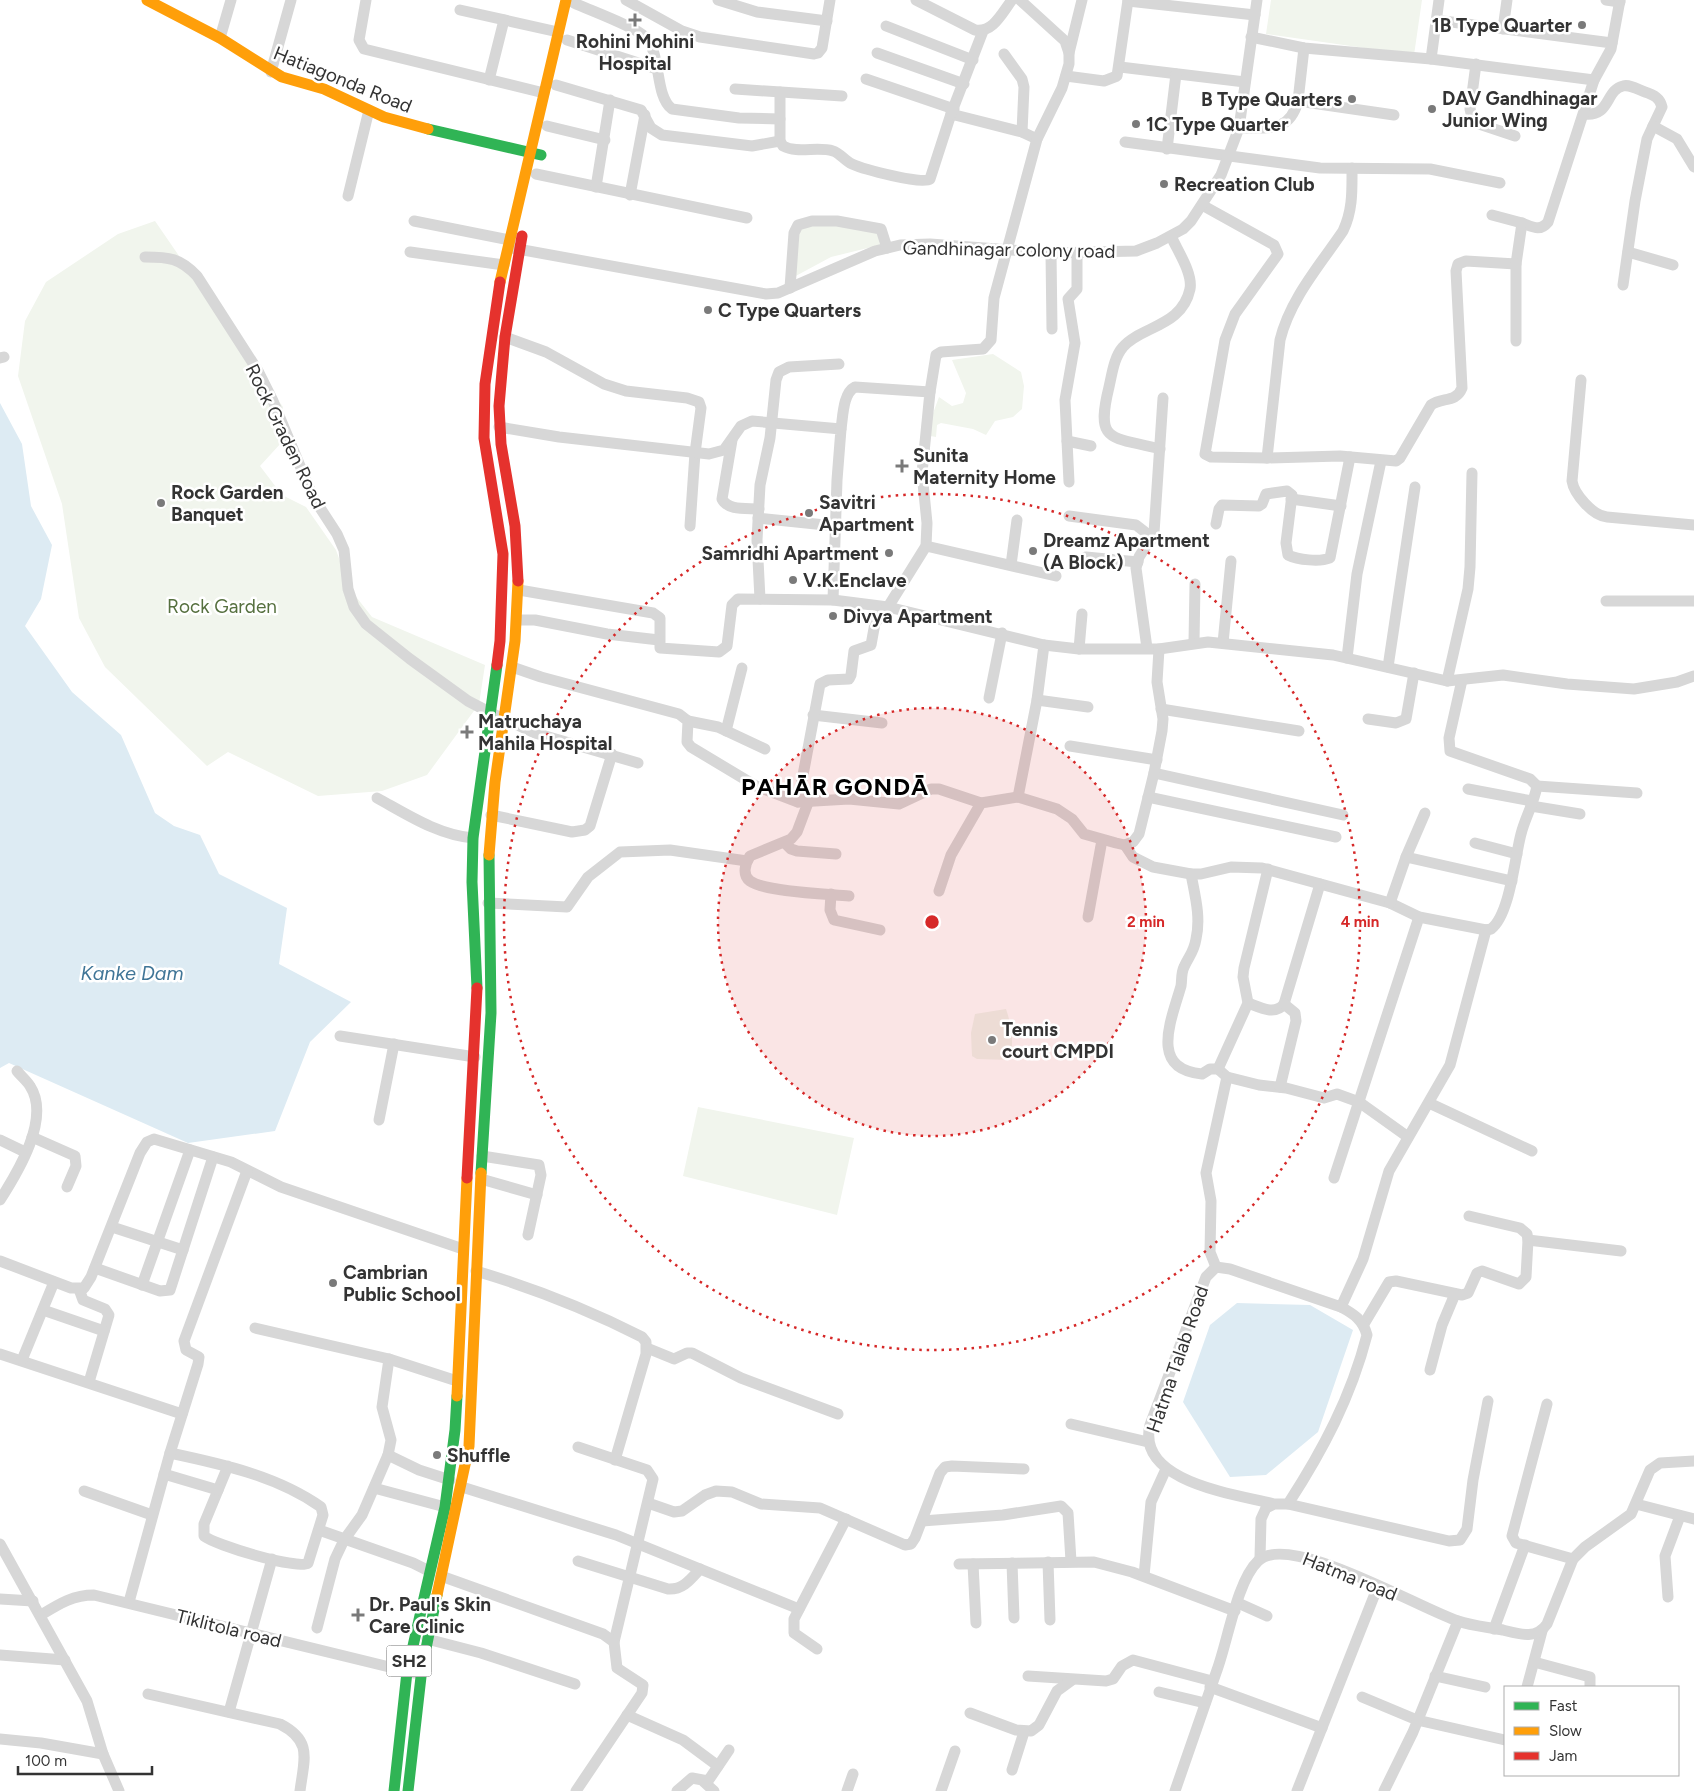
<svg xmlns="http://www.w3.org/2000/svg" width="1694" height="1791" font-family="Figtree,sans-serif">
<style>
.green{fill:#f1f5ed}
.water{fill:#ddebf3}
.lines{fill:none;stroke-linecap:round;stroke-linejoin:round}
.street{stroke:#d7d7d7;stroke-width:11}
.fast{stroke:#30b455;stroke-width:11}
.slow{stroke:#ff9f0a;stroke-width:11}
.jam{stroke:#e5322d;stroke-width:11}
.ring{fill:none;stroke:#d62828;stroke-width:2.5;stroke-dasharray:2.5 5}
.poi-dot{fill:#7a7a7a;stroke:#fff;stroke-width:2}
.labels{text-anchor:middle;stroke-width:5;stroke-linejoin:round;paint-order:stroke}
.shield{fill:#fff;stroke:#707070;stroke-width:1}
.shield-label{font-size:18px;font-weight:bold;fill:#333}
.poi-label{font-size:19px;font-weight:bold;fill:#333;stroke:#fff;text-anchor:start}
.street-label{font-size:19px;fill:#333;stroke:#fff}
.park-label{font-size:19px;fill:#56703f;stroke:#fff}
.water-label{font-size:20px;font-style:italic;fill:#3f7597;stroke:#fff}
.district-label{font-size:24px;font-weight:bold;letter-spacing:1px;fill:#000;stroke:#fff}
.centre{fill:#d62828;stroke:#fff;stroke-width:2.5}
.ring-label{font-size:15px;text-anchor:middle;font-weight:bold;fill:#d62828;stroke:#fff;stroke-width:5;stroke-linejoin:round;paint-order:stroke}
</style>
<rect width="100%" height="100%" fill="#fff"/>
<g class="green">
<polygon points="1271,0 1422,0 1414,55 1266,34"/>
<polygon points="155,221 283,407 282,442 260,466 282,495 306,507 336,550 350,589 372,617 485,665 479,704 427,775 382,791 318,796 228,752 207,766 105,667 79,618 62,504 18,376 25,321 46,282 118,234"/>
<polygon points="837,224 878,232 880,245 831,257 792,278 796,231 807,225"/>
<polygon points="993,354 1021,372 1024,386 1022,409 1013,417 995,421 986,435 973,429 941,423 937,425 936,437 925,435 939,397 952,406 963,403 966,393 952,360"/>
<path d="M1006,1009C1012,1027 1014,1042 1010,1060L977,1059L972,1056L971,1033L975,1014Z"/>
<polygon points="698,1107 854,1138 837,1215 683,1176"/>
</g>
<g class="water">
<polygon points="0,403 22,444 31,506 52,545 41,599 25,626 72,692 121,735 155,813 174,826 200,835 219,874 287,908 279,964 351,1002 310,1042 275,1131 188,1143 9,1063 0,1068"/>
<polygon points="1237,1303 1310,1305 1353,1330 1318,1432 1266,1475 1230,1477 1183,1402 1210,1325"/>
</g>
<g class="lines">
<g class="street">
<polyline points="366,0 359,40 364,49 544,93"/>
<polyline points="626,0 682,31 700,37 814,54 818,53 822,48 830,0"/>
<polyline points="718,0 757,12 827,21"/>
<path d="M916,0L975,30C993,33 1002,13 1012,0"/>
<polyline points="1606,0 1620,2"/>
<polyline points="1128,1 1255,15"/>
<path d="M574,3C589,10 636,27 645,37C662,53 654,95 672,109L739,118L780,119"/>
<polyline points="460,10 558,32"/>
<polyline points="1436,20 1612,43"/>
<polyline points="886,26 973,60"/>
<polyline points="1503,29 1507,0"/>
<polyline points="220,38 231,0"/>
<polyline points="567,40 657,69"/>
<polyline points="1304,48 1298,101 1394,115"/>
<polyline points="877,53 964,84"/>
<polyline points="1069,53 1082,0"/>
<polyline points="1004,54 1022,79 1024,87 1022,132"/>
<polyline points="1431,59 1439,0"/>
<polyline points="1476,64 1470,109 1473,122 1515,136"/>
<polyline points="1120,67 1245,82"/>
<polyline points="271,72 291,0"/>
<polyline points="1066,76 1104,81 1117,76 1128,0"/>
<polyline points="866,79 954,109"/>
<polyline points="489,80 504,20"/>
<polyline points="1594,80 1611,49 1620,0"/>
<polyline points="556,85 641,110 651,128 662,135 752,146 780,141"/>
<polyline points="735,89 842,96"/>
<path d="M780,92V141L783,146C798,154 817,146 833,151C840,153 845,161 852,164C863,169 922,185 930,179L951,114L1022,132L1037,139"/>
<polyline points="951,114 983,31"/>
<path d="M1584,114C1611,117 1605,90 1623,86C1630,84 1639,90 1645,92C1654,95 1660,98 1662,107L1653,126L1677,139L1694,167"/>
<polyline points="547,126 605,140"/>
<path d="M1239,128C1267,127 1289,134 1298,101"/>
<polyline points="1125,142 1320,168 1430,169 1500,183"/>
<polyline points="1167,149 1176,74"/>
<polyline points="536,174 747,218"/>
<polyline points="596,187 610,100"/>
<polyline points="630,195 645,115"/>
<polyline points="348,196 369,110"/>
<path d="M1202,205L1274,245L1278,254L1235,314L1225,340L1205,454L1211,457L1267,458L1340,456L1396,461L1400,458L1431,405C1442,397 1456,403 1462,388L1456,271L1458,264L1466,261L1516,264L1522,223C1533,227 1540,232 1548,222L1594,80L1431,59L1304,48L1251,37"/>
<polyline points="1492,215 1522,223"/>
<polyline points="414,221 510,240"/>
<polyline points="512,248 766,294 778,293 875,251 900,245 930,244 1051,253 1136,251 1157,243 1183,229 1191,221 1221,175 1239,128 1257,0"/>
<polyline points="410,252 504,265"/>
<polyline points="1628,252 1673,265"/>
<polyline points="1051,253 1052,329"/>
<path d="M145,257C169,257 180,258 197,276L258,371L273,401L313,497L337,534L344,550L348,589L354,607L366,624L410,659L468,701L491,713L535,733L638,763"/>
<polyline points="1516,264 1516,341"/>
<polyline points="1623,285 1635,201 1647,139 1653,126"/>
<polyline points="790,288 794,233 798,225 812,221 837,221 881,229 887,248"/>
<polyline points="505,337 546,352 604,384 626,391 687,398 699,402 701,408 695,453 690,526"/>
<polyline points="0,358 4,357"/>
<path d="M1581,380L1572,481C1574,494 1593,516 1607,517L1694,525"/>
<polyline points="930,392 936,355 941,352 983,349 991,340 994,298 1037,139 1062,88 1069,64 1069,53 1065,41 1020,0"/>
<polyline points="499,427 559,437 709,454 724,450 741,426 752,421 841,429 837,480 833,600"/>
<path d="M732,440L722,499C728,511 747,508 759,509"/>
<polyline points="1067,441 1091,446"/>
<path d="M1160,449C1111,436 1095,444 1109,387C1112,374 1114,357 1123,347C1141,326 1182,327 1190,289C1193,273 1177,250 1171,236"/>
<path d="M1267,458L1280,340C1290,299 1320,265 1343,231C1353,210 1352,190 1352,168"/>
<polyline points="1069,482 1065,400 1075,343 1068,299 1077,289 1077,253"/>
<polyline points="1291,499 1341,506"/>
<polyline points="1069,516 1136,525 1145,532 1151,541"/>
<polyline points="758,518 835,526"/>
<path d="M1216,524L1219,509L1222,505L1259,506L1262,504L1266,494L1287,491L1292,495L1286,543L1288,555C1298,560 1320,562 1330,558L1350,457"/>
<polyline points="926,546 1056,576"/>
<polyline points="1086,557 1138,562"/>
<polyline points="1011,565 1017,520"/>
<path d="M519,590L653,613L660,618V648L719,652L727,646L732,605L738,599L833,600L888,607L926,546L927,523L922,473L930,392L855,387C843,393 843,416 841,429"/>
<polyline points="760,599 757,540 760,485 770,438 776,380 779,372 789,367 839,364"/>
<polyline points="1606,601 1694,601"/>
<polyline points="518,620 535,620 607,634 659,640"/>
<polyline points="1194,642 1195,584"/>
<polyline points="1223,643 1231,561"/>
<polyline points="1147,648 1136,568 1139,557 1154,533 1163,398"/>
<polyline points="1079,649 1082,614"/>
<polyline points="1347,658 1357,574 1381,461"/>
<polyline points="512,667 541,677 679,714 688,721 687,742 691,747 756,786 798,802 849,799 899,804 931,789 939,789 981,803"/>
<polyline points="1388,667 1415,487"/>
<polyline points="1447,681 1468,589 1470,567 1472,473"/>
<polyline points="989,698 1002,633"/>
<polyline points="1037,700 1088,707"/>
<polyline points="1161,709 1299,731"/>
<polyline points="813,715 882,723"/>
<polyline points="1368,719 1396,723 1406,719 1414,673"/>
<polyline points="688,721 718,727 765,749"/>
<polyline points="726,731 742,668"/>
<polyline points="1070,746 1157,760"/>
<polyline points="1154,773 1343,815"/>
<polyline points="1537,786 1637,793"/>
<polyline points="1468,789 1532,801"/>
<polyline points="1018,797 1037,700 1044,645"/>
<polyline points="1148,797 1336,837"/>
<path d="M377,798C408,815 438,835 473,838"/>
<path d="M809,800L797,832L791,839L750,856C745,864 742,875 750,881C765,892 829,894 849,896"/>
<polyline points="798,802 820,684 828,680 849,679 851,675 854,651 871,645 875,623 888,607 1044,645 1079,649 1159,649 1208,642 1333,655 1447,681 1503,675 1567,684 1634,689 1677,682 1694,676"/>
<polyline points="1531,806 1580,814"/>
<polyline points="491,815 572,832 585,830 590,826 612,754"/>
<polyline points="785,843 791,849 797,851 836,854"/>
<polyline points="1475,843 1517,854"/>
<path d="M1125,845L1133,857L1153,867L1191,874H1201L1231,867L1262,868L1390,903L1419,917L1486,930L1491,929C1510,915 1515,856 1521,834C1525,818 1534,803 1537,786L1530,779L1450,751L1449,738L1462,680"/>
<polyline points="1406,857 1512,881"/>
<path d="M1191,874C1195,896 1201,917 1196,939C1194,952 1189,956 1184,967C1181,973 1182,980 1181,986C1171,1021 1149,1069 1202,1074L1210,1069H1218L1227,1077L1206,1173L1211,1201L1210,1252L1216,1267"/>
<polyline points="939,891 951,855 981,803 1018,797 1057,809 1072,819 1084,834 1116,843 1125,845 1133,842 1139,834 1154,773 1162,731 1163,719 1157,682 1159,649"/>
<polyline points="831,894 830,910 834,920 880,930"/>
<polyline points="488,903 567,907 588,877 620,852 670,850 747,861"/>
<polyline points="1390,903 1406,857 1425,813"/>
<polyline points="1088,917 1102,840"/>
<path d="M1248,1003C1259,1007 1275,1016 1284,1004L1320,884"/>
<polyline points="340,1036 475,1057"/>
<polyline points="1218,1069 1248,1003 1243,977 1244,968 1268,869"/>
<polyline points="1227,1077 1259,1085 1286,1088 1324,1098 1337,1094 1359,1102 1408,1137"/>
<polyline points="1280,1087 1296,1021 1295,1013 1284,1004"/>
<polyline points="1429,1103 1532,1151"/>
<polyline points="379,1120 394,1044"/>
<polyline points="32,1137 75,1156 76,1166 67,1187"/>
<polyline points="0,1140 25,1152"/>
<polyline points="482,1156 539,1165 541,1175 528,1235"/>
<polyline points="1334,1178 1419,917"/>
<polyline points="481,1179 537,1195"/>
<path d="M0,1200C18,1172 51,1118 30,1086C27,1081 21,1076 17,1071"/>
<polyline points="1469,1216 1520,1228 1527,1234 1528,1240"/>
<polyline points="112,1227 183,1250"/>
<polyline points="0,1261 71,1288 84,1288 91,1277 140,1153 147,1142 154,1139 231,1162 281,1187 463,1249"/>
<polyline points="95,1268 160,1291 170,1290 213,1157"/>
<path d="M476,1271C536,1289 587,1309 642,1337L646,1342V1354L615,1460"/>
<polyline points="142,1285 190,1150"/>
<polyline points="79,1289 83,1300 105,1309 109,1315 89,1382"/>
<polyline points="1341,1307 1363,1259 1389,1171 1450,1065 1486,930"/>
<polyline points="43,1310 104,1331"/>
<polyline points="1364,1324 1389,1282 1396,1281 1462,1295 1468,1293 1477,1273 1482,1271 1519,1284 1526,1277 1528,1240 1621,1251"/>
<polyline points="255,1328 389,1359 457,1381"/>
<polyline points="647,1348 674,1359 687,1353 692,1353 741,1378 838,1414"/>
<polyline points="0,1354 182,1414"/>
<polyline points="22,1360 54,1282"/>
<polyline points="1430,1370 1442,1325 1455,1294"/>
<polyline points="1547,1404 1512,1536 1516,1543 1573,1559"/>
<polyline points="1071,1424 1148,1442"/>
<polyline points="578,1447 647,1470 653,1479 614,1642"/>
<path d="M170,1453C222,1464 277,1476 321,1507L323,1515L308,1563C297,1570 215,1545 204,1536V1524L228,1466"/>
<polyline points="388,1455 419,1470 450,1480"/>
<polyline points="164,1474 218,1490"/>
<polyline points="462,1487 616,1535 799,1609"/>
<polyline points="374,1488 445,1507"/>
<polyline points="84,1491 152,1515"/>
<polyline points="648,1503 674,1512 682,1511 705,1495 716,1491 732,1492 761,1504 820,1508 905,1545 911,1544 915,1538 940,1473 945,1467 952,1466 1024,1469"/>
<polyline points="1288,1504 1449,1541 1460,1540 1467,1529 1473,1480 1488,1401"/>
<polyline points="1636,1504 1694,1519"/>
<polyline points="922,1521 1003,1515 1061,1506 1068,1513 1071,1561"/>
<polyline points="319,1530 413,1563 429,1571"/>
<polyline points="0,1544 87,1701 103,1754 119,1791"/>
<path d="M1260,1558L1261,1519L1266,1508L1274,1504H1288C1323,1450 1351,1397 1367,1335C1363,1320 1354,1314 1341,1307L1230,1269L1216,1267L1206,1277L1150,1425C1136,1482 1235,1494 1274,1504"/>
<path d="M578,1561L668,1589C683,1590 691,1579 700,1569"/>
<polyline points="1048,1562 1050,1620"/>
<polyline points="1012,1563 1014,1618"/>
<polyline points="959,1564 1094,1562 1132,1572 1235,1611"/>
<polyline points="973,1564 976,1623"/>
<polyline points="441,1576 603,1634 614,1642 617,1668 643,1685 642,1693 576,1791"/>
<polyline points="1144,1576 1151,1502 1166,1469"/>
<polyline points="1668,1597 1665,1556 1680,1516"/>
<polyline points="0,1599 33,1601"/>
<polyline points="129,1602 170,1453 198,1364 199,1357 186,1350 184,1341 247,1171"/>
<polyline points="1238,1603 1267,1616"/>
<path d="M41,1615C59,1604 73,1595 94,1595L414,1673"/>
<polyline points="317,1628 335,1559 344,1540 362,1515 388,1455 391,1440 382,1407 389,1359"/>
<polyline points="1494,1629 1525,1545"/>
<polyline points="427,1639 481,1653 575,1684"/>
<polyline points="817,1649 794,1633 794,1619 846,1519"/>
<polyline points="0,1655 65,1660"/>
<polyline points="1534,1662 1590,1677 1590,1687"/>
<polyline points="1028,1676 1106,1681 1113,1679 1122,1666 1133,1660 1212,1681"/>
<polyline points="1435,1676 1485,1687"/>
<polyline points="1210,1687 1322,1728"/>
<polyline points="1527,1687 1542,1631"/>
<polyline points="1159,1692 1205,1703"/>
<path d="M148,1694L280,1724C313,1741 304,1759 300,1791"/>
<polyline points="1362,1697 1417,1720 1505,1740"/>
<polyline points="229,1712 272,1559"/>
<polyline points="970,1713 1016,1730 1031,1731 1039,1725 1057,1691 1072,1680"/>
<polyline points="627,1715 683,1740 718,1766"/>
<polyline points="0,1739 41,1743 103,1754"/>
<polyline points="1012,1770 1024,1732"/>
<polyline points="704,1782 714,1791"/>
<polyline points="677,1791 692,1778 708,1781 729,1750"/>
<polyline points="847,1791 853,1774"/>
<polyline points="941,1791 955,1751"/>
<path d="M1175,1791C1189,1750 1203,1710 1217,1670C1228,1640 1237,1581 1258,1561C1289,1531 1420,1609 1458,1621C1472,1626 1488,1627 1503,1630C1519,1634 1536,1640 1547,1624L1573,1559L1585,1547L1631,1514L1650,1470L1660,1463L1694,1461"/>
<polyline points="1297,1791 1378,1586"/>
<polyline points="1384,1791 1413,1732 1458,1621"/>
</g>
<g class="fast">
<polyline points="428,129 541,155"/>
<polyline points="477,988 472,882 473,838 497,665"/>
<polyline points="481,1173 491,1013 489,855"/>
<polyline points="394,1791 407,1672 445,1507 455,1430 457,1396"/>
<polyline points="408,1791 422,1668 437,1595"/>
</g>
<g class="slow">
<polyline points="147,0 220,38 282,77 324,89 384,117 428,129"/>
<polyline points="500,282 566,0"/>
<polyline points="489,855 495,782 515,641 518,581"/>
<polyline points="457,1396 467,1178"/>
<polyline points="437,1595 469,1446 481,1173"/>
</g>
<g class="jam">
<polyline points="518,581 515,526 501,444 499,406 505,337 522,236"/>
<polyline points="497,665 500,641 503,554 484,438 485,384 500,282"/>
<polyline points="467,1178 477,988"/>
</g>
</g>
<circle cx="932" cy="922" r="214" fill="#d62828" fill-opacity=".12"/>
<g class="ring">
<circle cx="932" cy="922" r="214"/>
<circle cx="932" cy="922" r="428"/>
</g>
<g class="poi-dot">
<path d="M632.5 12.5h5v5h5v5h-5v5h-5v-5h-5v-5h5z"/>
<circle cx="1582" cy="25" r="5"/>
<circle cx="1352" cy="99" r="5"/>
<circle cx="1432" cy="109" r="5"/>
<circle cx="1136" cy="124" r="5"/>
<circle cx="1164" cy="184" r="5"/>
<circle cx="708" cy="310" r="5"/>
<path d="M899.5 458.5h5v5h5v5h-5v5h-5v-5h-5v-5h5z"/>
<circle cx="161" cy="503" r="5"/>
<circle cx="809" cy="513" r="5"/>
<circle cx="1033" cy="551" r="5"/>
<circle cx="889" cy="553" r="5"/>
<circle cx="793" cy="580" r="5"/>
<circle cx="833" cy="616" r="5"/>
<path d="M464.5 724.5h5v5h5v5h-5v5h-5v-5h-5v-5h5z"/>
<circle cx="992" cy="1040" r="5"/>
<circle cx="333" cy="1283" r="5"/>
<circle cx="437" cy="1455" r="5"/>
<path d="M355.5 1607.5h5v5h5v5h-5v5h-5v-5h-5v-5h5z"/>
</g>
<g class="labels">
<rect class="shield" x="386.5" y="1645.5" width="45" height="31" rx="4"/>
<g class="shield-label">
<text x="409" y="1667">SH2</text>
</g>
<g class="poi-label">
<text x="1572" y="32" text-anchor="end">1B Type Quarter</text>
<text x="635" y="48" text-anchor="middle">Rohini Mohini<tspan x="635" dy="22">Hospital</tspan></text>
<text x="1442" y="105">DAV Gandhinagar<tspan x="1442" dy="22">Junior Wing</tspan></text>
<text x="1342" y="106" text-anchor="end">B Type Quarters</text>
<text x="1146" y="131">1C Type Quarter</text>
<text x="1174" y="191">Recreation Club</text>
<text x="718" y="317">C Type Quarters</text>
<text x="913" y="462">Sunita<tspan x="913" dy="22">Maternity Home</tspan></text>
<text x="171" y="499">Rock Garden<tspan x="171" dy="22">Banquet</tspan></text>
<text x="819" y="509">Savitri<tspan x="819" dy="22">Apartment</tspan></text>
<text x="1043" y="547">Dreamz Apartment<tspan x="1043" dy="22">(A Block)</tspan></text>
<text x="879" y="560" text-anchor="end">Samridhi Apartment</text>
<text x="803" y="587">V.K.Enclave</text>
<text x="843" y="623">Divya Apartment</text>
<text x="478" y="728">Matruchaya<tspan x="478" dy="22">Mahila Hospital</tspan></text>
<text x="1002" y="1036">Tennis<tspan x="1002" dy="22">court CMPDI</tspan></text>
<text x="343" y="1279">Cambrian<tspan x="343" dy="22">Public School</tspan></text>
<text x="447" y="1462">Shuffle</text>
<text x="369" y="1611">Dr. Paul's Skin<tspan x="369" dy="22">Care Clinic</tspan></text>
</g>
<g class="street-label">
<text transform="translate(343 79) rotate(22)" y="7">Hatiagonda Road</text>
<text transform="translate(1009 249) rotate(1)" y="7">Gandhinagar colony road</text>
<text transform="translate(286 436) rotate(64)" y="7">Rock Graden Road</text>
<text transform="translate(1177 1359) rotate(-71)" y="7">Hatma Talab Road</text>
<text transform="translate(1350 1576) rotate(22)" y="7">Hatma road</text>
<text transform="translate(229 1628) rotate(14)" y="7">Tiklitola road</text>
</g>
<g class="park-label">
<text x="222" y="613">Rock Garden</text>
</g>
<g class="water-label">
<text x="132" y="980">Kanke Dam</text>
</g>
<g class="district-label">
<text x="835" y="795">PAHĀR GONDĀ</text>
</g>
</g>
<circle cx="932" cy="922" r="8" class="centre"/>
<g class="ring-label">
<text x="1146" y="927">2 min</text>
<text x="1360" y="927">4 min</text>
</g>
<rect x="1504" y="1686" width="175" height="90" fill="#ffffff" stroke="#adadad"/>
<rect x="1514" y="1702" width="25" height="8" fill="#30b455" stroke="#adadad"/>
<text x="1549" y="1711" font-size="15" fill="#333333">Fast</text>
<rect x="1514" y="1727" width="25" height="8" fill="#ff9f0a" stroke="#adadad"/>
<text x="1549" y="1736" font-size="15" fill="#333333">Slow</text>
<rect x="1514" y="1752" width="25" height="8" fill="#e5322d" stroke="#adadad"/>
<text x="1549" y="1761" font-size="15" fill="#333333">Jam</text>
<path d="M18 1766v8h134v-8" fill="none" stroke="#333333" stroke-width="2.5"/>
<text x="25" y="1766" font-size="15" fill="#333333" stroke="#ffffff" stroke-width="4" paint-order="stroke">100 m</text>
</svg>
